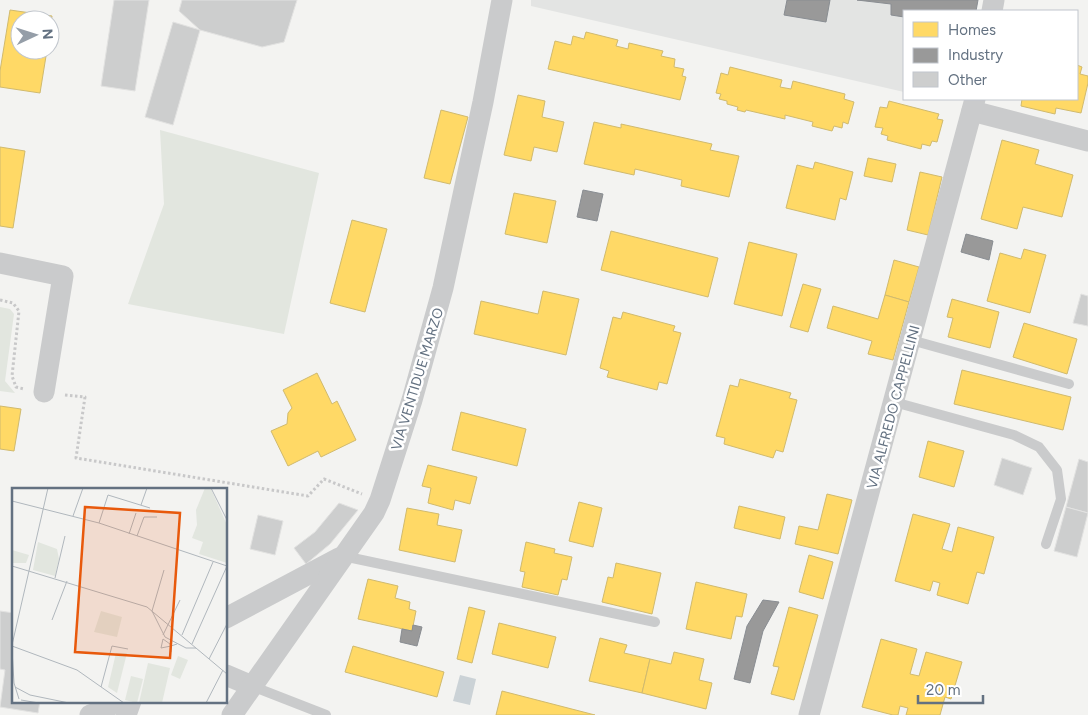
<svg xmlns="http://www.w3.org/2000/svg" width="1088" height="715" font-family="Figtree,sans-serif">
<style>
.built{fill:#e3e4e3}
.green{fill:#e2e6df}
.water{fill:#cbd2d6}
.homes{fill:#ffd966;stroke:#d0ba6e}
.industry{fill:#999;stroke:#898d92}
.building{fill:#cdcece;stroke:#e2e2e1}
.lines{fill:none;stroke-linecap:round;stroke-linejoin:round}
.path{stroke:#c8c8c9;stroke-width:3;stroke-dasharray:2.5 2.5;stroke-linecap:butt}
.lane{stroke:#cacbcc;stroke-width:10}
.street{stroke:#cacbcc;stroke-width:21}
.labels{text-anchor:middle;stroke-width:5;stroke-linejoin:round;paint-order:stroke}
.street-label{font-size:14px;fill:#637181;stroke:#fff}
.inset-road{fill:none;stroke:#b0b7bd;stroke-width:1}
.view{fill:#e8590c;fill-opacity:0.15;stroke:#e8590c;stroke-width:2.5}
.inset-edge{fill:none;stroke:#637181;stroke-width:2.5}
</style>
<rect width="100%" height="100%" fill="#f3f3f1"/>
<polygon class="built" points="531,0 978,0 976,11 904,11 904,92 531,6"/>
<g class="green">
<polygon points="160,130 319,173 284,334 128,304 164,204"/>
<polygon points="0,307 10,309 14,314 5,381 15,393 0,391"/>
</g>
<polygon class="water" points="460,675 476,679 470,705 453,701"/>
<g class="homes">
<polygon points="10,10 52,16 50,30 50,20 20,20 20,50 47,50 40,93 0,87 0,71"/>
<polygon points="586,32 618,40 616,46 628,49 629,43 663,51 661,56 675,59 674,67 684,69 682,76 686,77 680,100 548,69 555,41 571,45 573,36 584,39"/>
<polygon points="1077,65 1082,67 1080,74 1088,76 1088,83 1081,113 1056,108 1055,114 1021,106 1022,99 1077,99"/>
<polygon points="730,67 782,80 780,87 791,89 793,81 845,94 844,99 854,102 848,124 843,122 842,128 834,126 832,131 812,126 813,122 785,115 785,119 746,110 745,112 737,110 738,107 727,104 727,101 719,99 721,94 716,93 721,73 728,75"/>
<polygon points="518,95 545,101 542,117 564,122 557,152 534,147 531,161 504,155"/>
<polygon points="889,101 939,114 937,119 943,120 937,142 932,141 930,146 922,144 921,149 887,140 888,136 881,134 883,128 875,127 880,107 887,108"/>
<polygon points="441,110 468,117 450,184 424,178"/>
<polygon points="594,122 621,128 621,124 712,144 710,150 739,156 729,197 681,186 682,180 635,169 634,175 584,164"/>
<polygon points="1002,140 1039,150 1035,164 1073,175 1062,217 1023,207 1017,229 981,219"/>
<polygon points="0,147 25,151 13,228 0,226"/>
<polygon points="868,158 896,164 892,182 864,176"/>
<polygon points="815,162 853,172 846,200 840,198 835,220 786,208 797,165 813,169"/>
<polygon points="920,172 942,177 928,235 907,230"/>
<polygon points="514,193 556,201 547,243 505,234"/>
<polygon points="352,220 387,229 365,312 330,303"/>
<polygon points="611,231 718,258 708,297 601,270"/>
<polygon points="749,242 797,254 782,316 734,304"/>
<polygon points="1024,249 1046,255 1030,313 987,301 1000,253 1021,259"/>
<polygon points="894,260 919,267 909,302 885,295"/>
<polygon points="803,284 821,289 808,332 790,327"/>
<polygon points="543,291 579,299 566,355 474,334 481,301 538,314"/>
<polygon points="885,295 909,302 893,360 868,354 872,341 827,328 833,306 878,319"/>
<polygon points="952,299 999,312 990,348 948,337 953,318 947,317"/>
<polygon points="623,312 675,326 673,331 681,333 667,384 659,382 657,390 607,377 609,371 600,368 613,317 621,319"/>
<polygon points="1024,323 1077,339 1067,374 1013,357"/>
<polygon points="962,370 1071,397 1063,430 954,404"/>
<polygon points="317,373 332,404 337,401 356,440 321,457 318,451 288,466 271,431 287,424 288,413 292,408 283,390"/>
<polygon points="740,379 791,393 789,398 797,400 783,452 776,450 773,458 724,444 725,438 716,436 730,385 738,387"/>
<polygon points="0,406 21,409 14,451 0,449"/>
<polygon points="461,412 526,429 517,466 452,450"/>
<polygon points="928,441 964,451 954,487 919,477"/>
<polygon points="428,465 477,477 470,504 455,500 453,510 428,503 431,488 422,486"/>
<polygon points="827,494 852,500 838,554 795,544 799,526 818,530"/>
<polygon points="579,502 602,508 593,547 569,541"/>
<polygon points="739,506 785,517 780,539 734,528"/>
<polygon points="407,508 439,514 437,525 462,530 455,562 399,550"/>
<polygon points="913,514 950,524 942,549 952,552 958,527 994,537 984,574 977,572 968,604 937,595 940,583 933,581 930,591 895,581"/>
<polygon points="526,542 555,549 554,553 572,557 567,580 562,579 558,595 522,587 525,572 520,571"/>
<polygon points="809,555 833,562 823,599 799,592"/>
<polygon points="616,563 661,573 652,614 602,602 608,577 613,578"/>
<polygon points="368,579 398,586 395,598 410,602 409,609 416,611 412,631 358,619"/>
<polygon points="696,582 747,594 742,617 736,616 731,639 686,629"/>
<polygon points="469,607 485,611 472,663 457,659"/>
<polygon points="789,607 818,615 794,700 771,694 779,667 773,666"/>
<polygon points="499,623 556,637 548,668 492,654"/>
<polygon points="600,638 627,645 624,653 650,659 642,693 589,681"/>
<polygon points="881,639 917,649 910,674 919,676 926,652 962,662 951,699 945,697 940,715 906,715 908,708 900,706 898,715 893,715 862,707"/>
<polygon points="353,646 444,672 437,697 345,672"/>
<polygon points="674,652 704,659 699,680 712,683 706,709 642,693 650,659 671,664"/>
<polygon points="502,691 595,715 496,715"/>
</g>
<g class="industry">
<polygon points="787,0 830,0 826,22 784,15"/>
<polygon points="857,0 978,0 976,11 904,11 904,17 891,15 891,4"/>
<polygon points="583,190 603,194 597,221 577,217"/>
<polygon points="966,234 993,241 989,260 961,252"/>
<polygon points="763,600 779,602 763,631 750,683 734,679 747,626"/>
<polygon points="413,625 422,627 417,646 400,642 402,629 412,631"/>
</g>
<g class="building">
<polygon points="114,0 149,0 135,91 101,86"/>
<polygon points="182,0 297,0 284,42 262,47 200,30 179,11"/>
<polygon points="173,22 200,30 173,125 145,117"/>
<polygon points="1081,294 1088,296 1088,326 1073,323"/>
<polygon points="1002,458 1032,468 1023,495 994,485"/>
<polygon points="1079,459 1088,462 1088,513 1066,507"/>
<polygon points="339,503 358,510 330,544 306,564 294,548 315,532"/>
<polygon points="1066,507 1088,513 1077,557 1054,551"/>
<polygon points="258,515 283,521 275,555 250,549"/>
<polygon points="0,611 14,613 14,701 40,701 38,713 0,707 5,670 0,669"/>
</g>
<g class="lines">
<g class="path">
<polyline points="0,300 13,303 19,311 12,376 16,387 24,389"/>
<polyline points="65,395 85,397 76,458 308,496 324,479 362,494"/>
</g>
<g class="lane">
<polyline points="911,340 1069,384"/>
<polyline points="894,402 1014,435 1039,447 1057,470 1061,499 1046,544"/>
<polyline points="343,556 655,622"/>
<polyline points="252,686 326,715"/>
</g>
<g class="street">
<polyline points="992,11 994,0"/>
<polyline points="972,111 1088,141"/>
<polyline points="0,263 63,276 44,392"/>
<polyline points="226,618 339,558"/>
<polyline points="226,675 252,686"/>
<polyline points="90,715 106,710 110,701"/>
<polyline points="126,715 131,701"/>
<polyline points="232,715 374,513 380,500 412,400 443,288 483,102 502,0"/>
<polyline points="809,715 975,99"/>
</g>
</g>
<g class="labels">
<g class="street-label">
<text transform="translate(417 379) rotate(-73)" y="5">VIA VENTIDUE MARZO</text>
<text transform="translate(893 407) rotate(-75)" y="5">VIA ALFREDO CAPPELLINI</text>
</g>
</g>
<g transform="translate(12 488)">
<rect width="215" height="215" fill="#f3f3f1"/>
<path d="M193,0L199,1L215,37V75L187,66L191,54L180,50L185,37L184,22ZM26,54L45,61L47,71L43,88L21,82ZM0,62L17,67L14,75H0ZM89,123L110,129L105,149L82,144ZM104,165H115L105,205L96,199ZM166,168L176,172L168,191L159,187ZM136,175L158,180L150,215H127ZM119,188L131,191L125,215L113,212Z" fill="#e2e6df"/>
<path class="inset-road" d="M199,0L215,32M0,13L87,35L215,78M129,17L135,0M61,28L71,0M87,35L96,7L138,20M117,46L124,25M125,48L132,29H145M0,78L135,119L215,186M152,82L140,123L153,149L174,160H184M43,90L53,48M40,132L55,93M151,147L168,112M170,147L201,74M180,156L215,78M0,157L36,0M0,158L65,182L112,215M0,162L2,195L7,211M159,164V158L158,156L151,151L149,160L159,158L165,156M197,171L215,136M3,199L18,207L57,215M89,199L100,158L116,161M9,212L27,215M194,215L211,182"/>
<path class="view" d="M73,19L168,25L158,170L63,164Z"/>
<rect width="215" height="215" class="inset-edge"/>
</g>
<rect x="903" y="10" width="175" height="90" fill="#ffffff" stroke="#c1c6cd"/>
<rect x="913" y="22" width="25" height="15" fill="#ffd966" stroke="#c1c6cd"/>
<text x="948" y="35" font-size="15" fill="#637181">Homes</text>
<rect x="913" y="48" width="25" height="15" fill="#999999" stroke="#c1c6cd"/>
<text x="948" y="60" font-size="15" fill="#637181">Industry</text>
<rect x="913" y="72" width="25" height="15" fill="#cdcece" stroke="#c1c6cd"/>
<text x="948" y="85" font-size="15" fill="#637181">Other</text>
<g transform="translate(35 35) rotate(86)"><circle r="24" fill="#ffffff" stroke="#c1c6cd"/>
<path d="M0-4L9 19L0 12L-9 19Z" fill="#959ea8"/>
<text y="-8" font-size="14" font-weight="bold" text-anchor="middle" fill="#637181">N</text>
</g>
<path d="M918 695v8h65v-8" fill="none" stroke="#637181" stroke-width="2.5"/>
<text x="926" y="695" font-size="15" fill="#637181" stroke="#ffffff" stroke-width="4" paint-order="stroke">20 m</text>
</svg>
